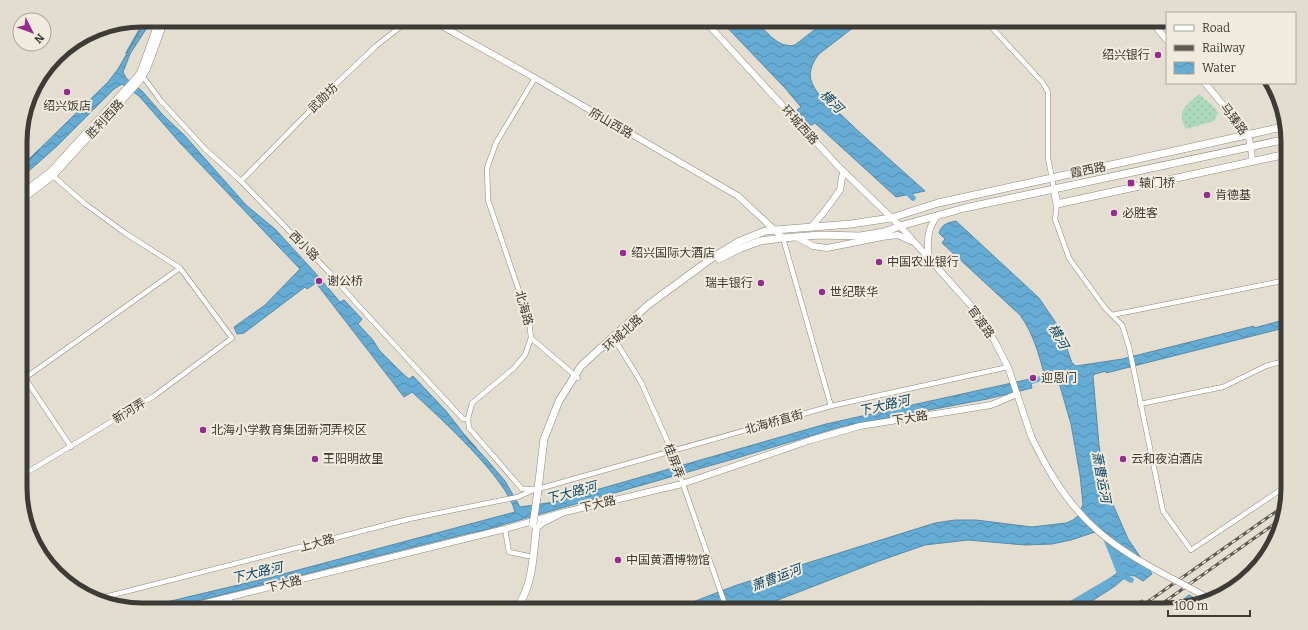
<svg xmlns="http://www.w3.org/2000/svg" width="1308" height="630" font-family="Bitter,'Noto Sans SC',serif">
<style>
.grass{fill:url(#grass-dots)}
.water{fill:url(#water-waves);stroke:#598aa5}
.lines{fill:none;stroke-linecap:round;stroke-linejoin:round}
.stream{stroke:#598aa5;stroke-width:1.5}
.canal{stroke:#65acd5;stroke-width:5.5}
.street-casing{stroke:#8e887c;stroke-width:5.5}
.secondary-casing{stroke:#8e887c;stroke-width:7}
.primary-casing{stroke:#8e887c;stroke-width:8}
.street{stroke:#fff;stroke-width:4.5}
.secondary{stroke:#fff;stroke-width:6}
.primary{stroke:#fff;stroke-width:7}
.rail-casing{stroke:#5d5a53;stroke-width:3}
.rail{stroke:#f1ebde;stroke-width:1.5;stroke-dasharray:4.5;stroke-linecap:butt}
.secondary-bridge-casing{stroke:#8e887c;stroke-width:7;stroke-linecap:butt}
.primary-bridge-casing{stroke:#8e887c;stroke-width:8;stroke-linecap:butt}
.secondary-bridge{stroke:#fff;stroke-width:6}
.primary-bridge{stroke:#fff;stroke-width:7}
.poi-dot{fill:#952c90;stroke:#f1ebde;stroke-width:1.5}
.labels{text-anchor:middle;stroke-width:4;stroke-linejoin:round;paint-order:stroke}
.poi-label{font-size:12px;fill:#3d3b35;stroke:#f1ebde;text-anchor:start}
.street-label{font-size:12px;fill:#3d3b35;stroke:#f1ebde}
.water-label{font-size:13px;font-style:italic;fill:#0d4763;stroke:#f1ebde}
.rim{fill:none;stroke:#3d3b35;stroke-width:5}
</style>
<defs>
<pattern id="grass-dots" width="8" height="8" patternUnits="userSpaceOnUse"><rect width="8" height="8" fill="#acd9bc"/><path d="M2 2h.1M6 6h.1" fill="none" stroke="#95bba2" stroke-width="1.8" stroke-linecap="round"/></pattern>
<pattern id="water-waves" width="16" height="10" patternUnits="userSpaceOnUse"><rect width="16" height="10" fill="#65acd5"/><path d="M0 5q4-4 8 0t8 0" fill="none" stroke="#548dae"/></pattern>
</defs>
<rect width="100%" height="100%" fill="#e4ded1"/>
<path class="grass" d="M1199,94L1214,107L1218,113L1214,121L1186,129C1176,110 1185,107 1199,94Z"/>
<g class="water">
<path d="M146,20H152L130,54L123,72L126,78L142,91L163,115L185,136L246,205L275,229L318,276L340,302L344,300L362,319L358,324L373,340L379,350L402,373L409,379L413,376L446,411L467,438L488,461L505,481L520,507L554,502L826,424L1030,379L1032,388L987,399L840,427L737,458L481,531L470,533L161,610L137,609L272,577L515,512C508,479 438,416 412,392L404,397L316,283L307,289L305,287L244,333L237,334L234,327L265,305L300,269L181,144L139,96L122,84L114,89L57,146L20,179V168L108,82L118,69Z"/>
<path d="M720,20H755C766,31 778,49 795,45L827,20H863L819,54C812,63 807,74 813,85C817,95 829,103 836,110C865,138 895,164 925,191L896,197L815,123L810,126L797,110L801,107L785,88Z"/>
<path d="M956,221L1039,298L1058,326L1064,340L1072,363L1076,366L1122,359L1254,326V328L1280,321V320L1288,318V327L1106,373V371L1095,374L1093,376L1099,445L1102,466L1107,491L1128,539L1152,574L1143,581L1135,576L1128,575L1115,586L1078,610H1061L1074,604L1120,571L1107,534L1104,531L1101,530L1071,540L1052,544L1025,545L968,540L925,545L879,561L752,610H672L737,585L935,523L955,520H976L1032,527L1066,523L1073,520L1079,515L1083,504L1080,475L1071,424L1060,386C1057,380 1052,381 1046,381C1040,358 1034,334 1020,315L942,243L945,239L939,233C942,224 947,223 956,221Z"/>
<polygon points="1250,570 1234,589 1215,596 1240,577"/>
<polygon points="1189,595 1200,601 1175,609 1172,608"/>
<polygon points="983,601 1003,610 953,610 974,607"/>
</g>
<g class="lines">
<g class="stream">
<polyline points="126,53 145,20"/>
<polyline points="25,164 39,150"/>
<polyline points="465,436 476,448"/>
</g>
<g class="canal">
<polyline points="905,190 913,198"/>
<polyline points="1027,383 1051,375"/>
<polyline points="1105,536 1120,574 1131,580"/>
<polyline points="1060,610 1111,580"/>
</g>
<defs>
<g id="street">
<polyline points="985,20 1043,83 1048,92 1048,158 1054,189"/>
<polyline points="1156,27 1165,20"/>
<polyline points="141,74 161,101 206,150 241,181 329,272 357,304 463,419 468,419"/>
<polyline points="535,78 496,143 487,168 488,200 529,320 531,338 525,355 513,369 472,403 468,419 469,428 522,489 538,489 831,406 1008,367"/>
<polyline points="241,181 336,84 376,46 409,20"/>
<polyline points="1057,204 1055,219 1069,258 1105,308 1122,325 1129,347 1163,511 1191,550 1288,485"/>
<polyline points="783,238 831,406"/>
<polyline points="1112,315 1287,280"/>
<polyline points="613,337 641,382 670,447 727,610"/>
<polyline points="531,338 578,378"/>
<polyline points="21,372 71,447"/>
<polyline points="25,378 180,268"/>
<polyline points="1140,404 1223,387 1266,366 1288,360"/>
<polyline points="21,476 154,396 232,338 180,268 125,233 84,203 52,175"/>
<polyline points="505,529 509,552 528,556"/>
<polyline points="536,529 544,523 562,514"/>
<polyline points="97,599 409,519 518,497 533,490"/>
<polyline points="214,601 217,610"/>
</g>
<g id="secondary">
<polyline points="431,20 535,78 738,196 783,238"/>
<polyline points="704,20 838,166 900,226 975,310 994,340 1008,367 1031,436"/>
<polyline points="1150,20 1167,40"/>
<polyline points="1205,83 1248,135 1251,147 1252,161"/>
<polyline points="20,195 50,172 135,79 140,73 159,20"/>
<polyline points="20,201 53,176 139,82 147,69 165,20"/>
<polyline points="811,227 824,212 840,190 843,172"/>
<polyline points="796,237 813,246 827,248 882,237 898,235 911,241"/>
<path d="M928,259C928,241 926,231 937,216"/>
<polyline points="225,598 241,610"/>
<polyline points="177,610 505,529 565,512 682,484 811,440 860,426 991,405 1017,394"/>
</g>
<g id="primary">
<polyline points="1054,189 1057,204 1287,154"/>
<polyline points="719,259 739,249 760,241 783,238 820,235 860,236 884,232 900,226 965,208 1287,139"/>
<polyline points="537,497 544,439 559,401 581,366 648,305 712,258 738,242 765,231 775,230 851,224 891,218 938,203 1287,126"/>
<path d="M515,610C534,587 533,552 537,523"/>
</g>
</defs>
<use href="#street" class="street-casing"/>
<use href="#secondary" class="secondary-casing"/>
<use href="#primary" class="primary-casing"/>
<use href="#street" class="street"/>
<use href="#secondary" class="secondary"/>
<use href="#primary" class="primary"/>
<defs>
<g id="rail">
<polyline points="1125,610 1142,601"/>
<polyline points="1136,610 1284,506"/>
<polyline points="1153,610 1280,520"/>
</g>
</defs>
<use href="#rail" class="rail-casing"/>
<use href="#rail" class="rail"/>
<defs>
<path id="secondary-bridge" d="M1031,436C1048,472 1068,505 1098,531C1130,559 1171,577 1208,598"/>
<polyline id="primary-bridge" points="533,524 537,497"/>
</defs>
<use href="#secondary-bridge" class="secondary-bridge-casing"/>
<use href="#primary-bridge" class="primary-bridge-casing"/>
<use href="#secondary-bridge" class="secondary-bridge"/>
<use href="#primary-bridge" class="primary-bridge"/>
</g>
<g class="poi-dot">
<circle cx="1158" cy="55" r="4"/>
<circle cx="67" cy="92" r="4"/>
<rect x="1127" y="179" width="8" height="8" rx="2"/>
<circle cx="1207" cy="195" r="4"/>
<circle cx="1114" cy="213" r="4"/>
<circle cx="623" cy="253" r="4"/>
<circle cx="879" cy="262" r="4"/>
<circle cx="319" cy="281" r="4"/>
<circle cx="761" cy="283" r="4"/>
<circle cx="822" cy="292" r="4"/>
<circle cx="1033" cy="378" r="4"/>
<circle cx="203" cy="430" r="4"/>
<circle cx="315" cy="459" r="4"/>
<circle cx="1123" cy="459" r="4"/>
<circle cx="618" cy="560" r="4"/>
</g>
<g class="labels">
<g class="poi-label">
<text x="1150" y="59" text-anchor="end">绍兴银行</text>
<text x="67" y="110" text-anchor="middle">绍兴饭店</text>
<text x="1139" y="187">辕门桥</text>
<text x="1215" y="199">肯德基</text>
<text x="1122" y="217">必胜客</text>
<text x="631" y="257">绍兴国际大酒店</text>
<text x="887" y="266">中国农业银行</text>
<text x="327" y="285">谢公桥</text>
<text x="753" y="287" text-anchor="end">瑞丰银行</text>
<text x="830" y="296">世纪联华</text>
<text x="1041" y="382">迎恩门</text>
<text x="211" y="434">北海小学教育集团新河弄校区</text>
<text x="323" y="463">王阳明故里</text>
<text x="1131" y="463">云和夜泊酒店</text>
<text x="626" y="564">中国黄酒博物馆</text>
</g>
<g class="street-label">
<text transform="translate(323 98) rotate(-45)" y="4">武勋坊</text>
<text transform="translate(105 119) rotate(-47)" y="4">胜利西路</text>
<text transform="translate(1234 119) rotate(53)" y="4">马臻路</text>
<text transform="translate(611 123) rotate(30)" y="4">府山西路</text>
<text transform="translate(800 125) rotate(48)" y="4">环城西路</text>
<text transform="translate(1088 170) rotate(-12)" y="4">霞西路</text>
<text transform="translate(304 246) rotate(45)" y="4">西小路</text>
<text transform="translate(524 308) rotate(74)" y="4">北海路</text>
<text transform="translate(981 322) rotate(55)" y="4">官渡路</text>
<text transform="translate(623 333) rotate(-42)" y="4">环城北路</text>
<text transform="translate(129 411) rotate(-31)" y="4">新河弄</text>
<text transform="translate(910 418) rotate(-9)" y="4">下大路</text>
<text transform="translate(774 422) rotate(-16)" y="4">北海桥直街</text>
<text transform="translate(674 461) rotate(70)" y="4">桂屏弄</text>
<text transform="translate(598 504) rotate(-13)" y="4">下大路</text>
<text transform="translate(317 543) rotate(-15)" y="4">上大路</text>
<text transform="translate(284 584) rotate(-14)" y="4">下大路</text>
</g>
<g class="water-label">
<text transform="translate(832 101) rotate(45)" y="5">横河</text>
<text transform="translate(1059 336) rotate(61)" y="5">横河</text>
<text transform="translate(884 405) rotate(-13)" y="5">下大路河</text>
<text transform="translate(1102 477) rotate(79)" y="5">萧曹运河</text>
<text transform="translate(571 492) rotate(-15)" y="5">下大路河</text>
<text transform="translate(257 572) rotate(-13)" y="5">下大路河</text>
<text transform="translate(776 577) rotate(-21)" y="5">萧曹运河</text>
</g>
</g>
<path d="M0 0H1308V630H0ZM142 27H1166A115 115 0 0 1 1281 142V488A115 115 0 0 1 1166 603H142A115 115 0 0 1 27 488V142A115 115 0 0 1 142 27Z" fill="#e3ddd0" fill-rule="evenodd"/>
<path class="rim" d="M142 27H1166A115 115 0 0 1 1281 142V488A115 115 0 0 1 1166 603H142A115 115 0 0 1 27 488V142A115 115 0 0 1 142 27Z"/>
<rect x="1166" y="12" width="130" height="72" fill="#f1ebde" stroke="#a9a59a"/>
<rect x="1174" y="25" width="20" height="6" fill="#ffffff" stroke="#a9a59a"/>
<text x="1202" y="32" font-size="12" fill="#3d3b35">Road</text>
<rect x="1174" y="45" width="20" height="6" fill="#5d5a53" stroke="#a9a59a"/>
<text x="1202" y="52" font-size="12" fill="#3d3b35">Railway</text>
<rect x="1174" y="62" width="20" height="12" fill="url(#water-waves)" stroke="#a9a59a"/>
<text x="1202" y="72" font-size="12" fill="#3d3b35">Water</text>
<g transform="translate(32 32) rotate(132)"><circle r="19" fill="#f1ebde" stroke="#a9a59a"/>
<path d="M0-3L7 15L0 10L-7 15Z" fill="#952c90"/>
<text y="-6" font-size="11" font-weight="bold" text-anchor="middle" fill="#3d3b35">N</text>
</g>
<path d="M1168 610v6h82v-6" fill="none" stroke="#3d3b35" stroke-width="2"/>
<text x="1174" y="610" font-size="12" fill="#3d3b35" stroke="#f1ebde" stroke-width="3" paint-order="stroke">100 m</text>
</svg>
